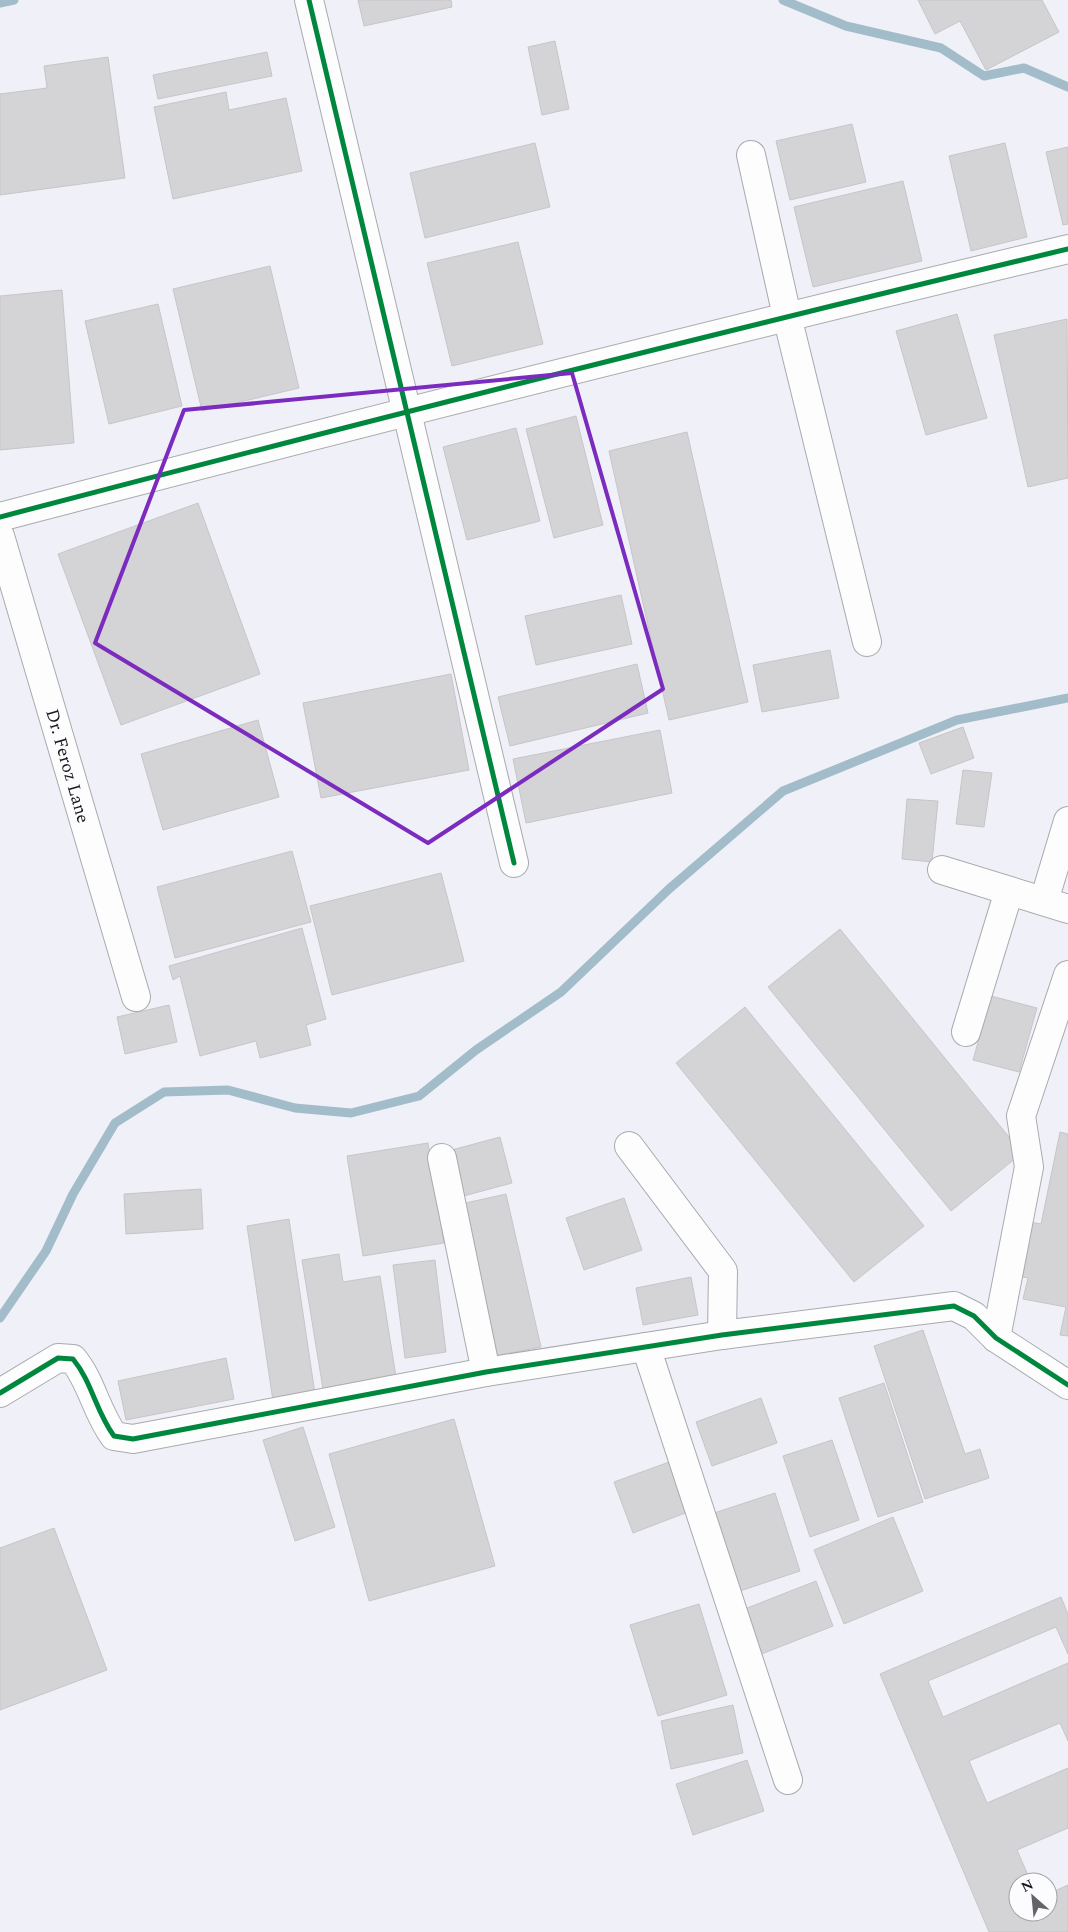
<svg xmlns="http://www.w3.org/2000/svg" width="1068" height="1932" font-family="Spectral,serif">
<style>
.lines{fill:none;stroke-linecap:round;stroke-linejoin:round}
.stream{stroke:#a3bcc9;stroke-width:9}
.building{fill:#d4d3d5;stroke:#c7c5c8}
.minor-casing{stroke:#a8aaae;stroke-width:30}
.minor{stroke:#fdfdfe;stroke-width:28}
.cycleway-casing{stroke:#fcfcff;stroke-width:8}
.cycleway{stroke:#00873e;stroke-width:5}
.marked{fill:none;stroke:#7b2cbf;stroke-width:4;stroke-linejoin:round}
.labels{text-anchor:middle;stroke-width:4;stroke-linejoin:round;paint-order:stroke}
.street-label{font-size:18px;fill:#17181c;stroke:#fcfcff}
</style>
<rect width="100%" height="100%" fill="#f0f1f8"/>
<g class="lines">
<g class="stream">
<polyline points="783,0 846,26 941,48 984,76 1024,68 1068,87"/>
<polyline points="0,3 14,0"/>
<polyline points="0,1318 46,1251 73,1194 115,1123 164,1092 228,1090 295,1108 351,1113 419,1096 476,1050 561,992 669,889 783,791 957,720 1068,698"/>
</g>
</g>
<g class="building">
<polygon points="358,0 451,0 452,7 364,26"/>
<polygon points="918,0 1042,0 1059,32 986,70 960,21 935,34"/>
<polygon points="555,41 569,109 542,115 528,47"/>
<polygon points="267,52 272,76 158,99 153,75"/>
<polygon points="108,57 125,178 0,195 0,94 47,88 44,66"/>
<polygon points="226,92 229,110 286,98 302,171 173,199 154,107"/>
<polygon points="852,124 866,182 790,200 776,141"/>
<polygon points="535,143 550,207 425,238 410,173"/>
<polygon points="1005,143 1027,237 971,251 949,156"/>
<polygon points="1068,147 1068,224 1063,225 1046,152"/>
<polygon points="903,181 922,261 813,287 794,207"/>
<polygon points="518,242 543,344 452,366 427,263"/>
<polygon points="270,266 299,388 202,411 173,289"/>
<polygon points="62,290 74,443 0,450 0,296"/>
<polygon points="158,304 182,406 109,424 85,321"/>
<polygon points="957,314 987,418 926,435 896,331"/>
<polygon points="1067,319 1068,478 1028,487 994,335"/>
<polygon points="576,416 603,525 554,538 526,429"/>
<polygon points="516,428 540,521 467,540 443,447"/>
<polygon points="687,432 748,702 669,720 609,451"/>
<polygon points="198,503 260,674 121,725 58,554"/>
<polygon points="621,595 632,644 536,665 525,616"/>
<polygon points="830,650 839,698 762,712 753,665"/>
<polygon points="637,664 648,713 510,746 498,697"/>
<polygon points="451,674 469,770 321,798 303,703"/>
<polygon points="258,720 279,797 163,830 141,754"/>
<polygon points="963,727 974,758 931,774 919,743"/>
<polygon points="660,730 672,793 526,823 513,759"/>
<polygon points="963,770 992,773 984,827 956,824"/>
<polygon points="907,799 938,801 932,862 902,859"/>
<polygon points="292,851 311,922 175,958 157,887"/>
<polygon points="441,873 464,961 332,995 310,906"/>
<polygon points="302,928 326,1019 306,1025 311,1045 260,1058 256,1041 200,1056 180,976 173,980 169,966"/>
<polygon points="840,929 1022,1153 951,1211 768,987"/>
<polygon points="991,996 1037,1008 1019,1072 973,1060"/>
<polygon points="169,1005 177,1042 125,1054 117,1017"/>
<polygon points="745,1007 924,1226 854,1282 676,1063"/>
<polygon points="1060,1132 1068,1134 1068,1336 1060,1335 1066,1307 1023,1299 1028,1278 1018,1276 1030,1222 1041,1224"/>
<polygon points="500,1137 512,1183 460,1197 448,1151"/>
<polygon points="428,1143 444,1243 363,1256 347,1156"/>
<polygon points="201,1189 203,1229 126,1234 124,1194"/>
<polygon points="506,1194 541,1347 495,1356 461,1204"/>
<polygon points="624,1198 642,1250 584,1270 566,1218"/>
<polygon points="289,1219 315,1394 273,1401 247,1226"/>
<polygon points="339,1254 343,1282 380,1276 396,1377 323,1389 302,1260"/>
<polygon points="435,1260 446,1352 405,1358 393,1265"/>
<polygon points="691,1277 698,1315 643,1325 636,1288"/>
<polygon points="923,1330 965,1454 980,1449 989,1478 925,1499 874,1346"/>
<polygon points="226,1358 234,1399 126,1420 118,1381"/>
<polygon points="884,1383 923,1502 878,1517 839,1398"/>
<polygon points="761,1398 777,1443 712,1466 696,1422"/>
<polygon points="454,1419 495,1566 369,1601 329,1454"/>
<polygon points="303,1427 335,1527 295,1541 263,1440"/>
<polygon points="832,1440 859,1520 810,1537 783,1456"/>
<polygon points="669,1462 688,1512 633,1533 614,1482"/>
<polygon points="775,1493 800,1571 734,1593 708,1515"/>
<polygon points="893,1517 923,1591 844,1624 814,1550"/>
<polygon points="54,1528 107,1670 0,1710 0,1548"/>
<polygon points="816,1581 833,1626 759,1655 742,1610"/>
<polygon points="1061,1597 1068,1614 1068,1654 1056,1627 928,1681 943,1717 1068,1663 1068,1741 1060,1723 969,1761 987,1803 1068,1768 1068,1828 1017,1850 1031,1882 1018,1882 1018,1912 1048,1912 1048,1894 1068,1885 1068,1932 989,1932 880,1674"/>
<polygon points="699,1604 727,1695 658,1716 630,1625"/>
<polygon points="733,1705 743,1753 671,1769 661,1721"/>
<polygon points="747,1760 764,1811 693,1835 676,1784"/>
</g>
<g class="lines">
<defs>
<g id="minor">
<polyline points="309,0 514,863"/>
<polyline points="751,155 787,316 867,642"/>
<path d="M0,517C355,424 711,334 1068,249"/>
<polyline points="0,536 136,997"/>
<polyline points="942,870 1068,909"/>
<polyline points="1044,901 1068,821"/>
<polyline points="966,1032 1009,891"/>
<polyline points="629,1146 723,1271 722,1335"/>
<polyline points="442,1158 486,1372"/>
<polyline points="996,1338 1029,1167 1021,1116 1068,975"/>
<polyline points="646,1347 788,1780"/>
<path d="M0,1393L58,1358L73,1359C92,1382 96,1412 114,1436L133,1439L486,1372L722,1335L954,1306L974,1316L996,1338L1068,1385"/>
</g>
</defs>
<use href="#minor" class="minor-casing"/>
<use href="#minor" class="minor"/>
<defs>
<g id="cycleway">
<polyline points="309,0 514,863"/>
<path d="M0,517C355,424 711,334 1068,249"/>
<path d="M0,1393L58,1358L73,1359C92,1382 96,1412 114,1436L133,1439L486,1372L722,1335L954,1306L974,1316L996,1338L1068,1385"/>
</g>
</defs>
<use href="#cycleway" class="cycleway-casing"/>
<use href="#cycleway" class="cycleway"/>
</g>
<path class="marked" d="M572,373L663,689L428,843L95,643L184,410Z"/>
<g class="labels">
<g class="street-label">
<text transform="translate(68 766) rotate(74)" y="6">Dr. Feroz Lane</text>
</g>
</g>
<g transform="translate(1033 1897) rotate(333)"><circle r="24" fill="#fcfcff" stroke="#a0a1a4"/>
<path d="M0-4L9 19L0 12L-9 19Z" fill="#636469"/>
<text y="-8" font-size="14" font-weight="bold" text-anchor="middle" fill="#17181c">N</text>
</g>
</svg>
